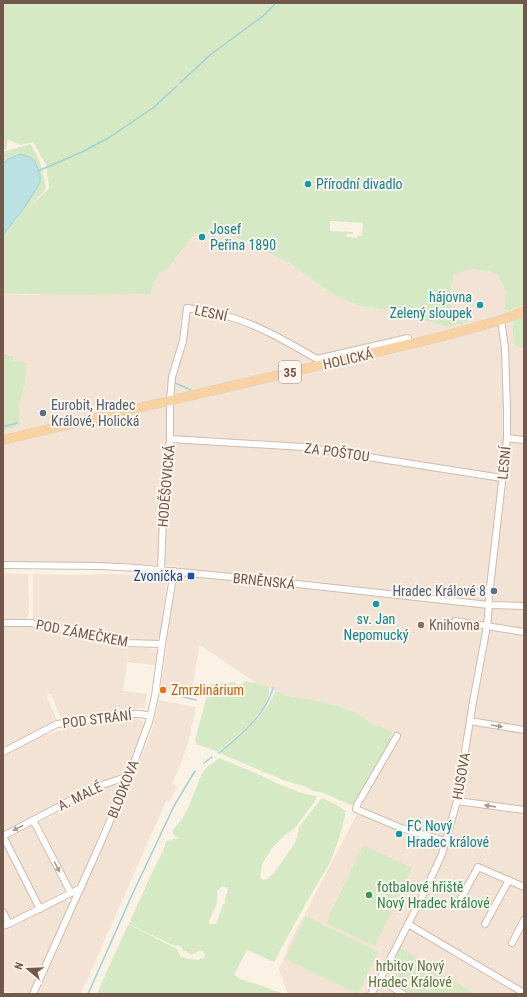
<svg xmlns="http://www.w3.org/2000/svg" width="527" height="997" font-family="'Roboto Condensed',sans-serif">
<style>
.residential{fill:#f3e3d4}
.green{fill:#d5e9c4;fill-rule:evenodd}
.water{fill:#bbe1e4;stroke:#a1d1d6}
.lines{fill:none;stroke-linecap:round;stroke-linejoin:round}
.stream{stroke:#a1d1d6;stroke-width:1.5}
.street-casing{stroke:#cfbbaf;stroke-width:8}
.primary-casing{stroke:#d8d0cd;stroke-width:10}
.street{stroke:#fff;stroke-width:6}
.primary{stroke:#f8d2a0;stroke-width:9}
.oneway{fill:#ac9a93}
.culture-dot{fill:#0f9aa8;stroke:#fef6ec;stroke-width:1.5}
.service-dot{fill:#5c6f8a;stroke:#fef6ec;stroke-width:1.5}
.transit-dot{fill:#1a4fb4;stroke:#fef6ec;stroke-width:1.5}
.education-dot{fill:#8d6e63;stroke:#fef6ec;stroke-width:1.5}
.food-dot{fill:#e8710a;stroke:#fef6ec;stroke-width:1.5}
.leisure-dot{fill:#2e9e5b;stroke:#fef6ec;stroke-width:1.5}
.labels{text-anchor:middle;stroke-width:4;stroke-linejoin:round;paint-order:stroke}
.shield{fill:#fef6ec;stroke:#9d877b;stroke-width:1}
.shield-label{font-size:13px;font-weight:bold;fill:#74574b}
.culture-label{font-size:14px;fill:#0d838f;stroke:#fef6ec;text-anchor:start}
.street-label{font-size:14px;fill:#74574b;stroke:#fef6ec}
.service-label{font-size:14px;fill:#4e5e75;stroke:#fef6ec;text-anchor:start}
.transit-label{font-size:14px;fill:#164399;stroke:#fef6ec;text-anchor:end}
.education-label{font-size:14px;fill:#785e54;stroke:#fef6ec;text-anchor:start}
.food-label{font-size:14px;fill:#c56008;stroke:#fef6ec;text-anchor:start}
.leisure-label{font-size:14px;fill:#27864d;stroke:#fef6ec;text-anchor:start}
.park-label{font-size:14px;fill:#577943;stroke:#fef6ec}
</style>
<rect width="100%" height="100%" fill="#fbf2e6"/>
<g class="residential">
<polygon points="221,231 256,246 289,263 336,296 357,305 392,311 448,327 454,312 449,301 453,274 470,269 487,271 498,275 506,292 504,311 512,321 514,345 524,349 524,994 288,994 279,969 289,944 366,797 378,763 391,741 378,727 372,725 368,720 361,715 344,708 315,701 294,697 280,694 269,687 256,683 200,645 191,692 161,688 171,610 180,566 118,563 3,562 3,429 20,425 19,407 25,384 25,363 3,358 3,293 25,295 87,295 150,294 157,276 172,263 195,234"/>
<polygon points="3,573 28,574 29,613 26,620 3,620"/>
<polygon points="33,574 73,575 114,574 148,576 167,579 160,638 156,640 121,639 41,622 33,618"/>
<polygon points="3,625 26,626 42,627 87,638 125,646 126,647 157,649 155,665 127,662 123,691 147,694 145,708 61,718 51,694 46,694 57,720 3,748"/>
<polygon points="159,700 196,707 189,739 180,766 172,784 178,787 169,802 166,801 81,994 38,994 138,765 152,730"/>
<polygon points="138,718 143,722 144,725 140,742 128,772 94,785 80,792 3,832 3,756 43,736 72,727 101,722"/>
<polygon points="114,784 117,785 119,788 80,881 77,885 71,888 38,823 63,810 62,808 90,794"/>
<polygon points="32,825 66,890 41,904 6,839"/>
<polygon points="3,843 37,906 10,920 3,906"/>
<polygon points="64,900 68,901 70,904 29,994 15,994 3,990 3,932 12,928"/>
</g>
<g class="green">
<path d="M3,3H524V305L506,312H504L506,292L498,275L487,271L470,269L453,275L449,301L454,312L467,314L468,322L448,327L392,311L357,305L336,296L289,263L256,246L221,231L195,234L172,263L157,276L150,294C101,295 52,296 3,293V152L30,144C40,156 44,173 46,189L27,210L49,188L46,165L33,142L21,145L8,140L6,149L3,151ZM330,221L363,223L362,236H357V238L347,237V234H353V232L330,231Z"/>
<polygon points="524,316 524,349 514,345 512,321"/>
<polygon points="3,354 12,356 13,360 26,363 25,384 19,407 20,425 14,426 14,428 3,430"/>
<path d="M246,681L256,683L269,687V696C265,699 267,701 265,705C262,711 256,713 255,720L218,752L197,744L195,740L210,684L234,682L237,685L242,684Z"/>
<path d="M275,691C287,697 300,698 313,700C323,702 334,705 343,708C350,710 358,713 363,717C370,721 370,724 378,727L380,726L393,733L390,738L391,741L353,806L323,793L314,791L306,787L283,780L222,754L221,751C242,735 265,717 275,691Z"/>
<path d="M219,758L260,775L281,785L302,793L317,796L315,801L295,828L284,836L272,848L262,865L260,878L264,880L267,879L272,875L279,866L295,843L297,837L299,827L322,798L335,804L346,811L342,829L331,861L306,903L274,962L247,950L234,975L240,979L253,983L285,994H97L106,973L128,925L132,926L177,949L181,957L197,960L201,958L203,959L205,955L203,951H200L191,955L186,951H183L181,947L179,945L175,946L129,924L148,881L164,849L166,841L174,839L181,838L174,836L172,831L182,819L189,806L197,786L201,775L207,767ZM223,886L228,889L225,899V904H223L216,924H209C209,916 215,910 217,903C218,898 216,895 218,890C220,888 221,887 223,886Z"/>
<polygon points="363,845 412,868 375,946 326,923"/>
<polygon points="306,916 378,952 358,994 285,959"/>
<polygon points="400,947 401,948 475,994 410,994 388,980 392,973 388,971 391,966 393,967 394,966 392,965"/>
</g>
<polygon class="water" points="21,154 32,158 36,163 40,175 40,183 24,208 3,235 3,164 8,159"/>
<g class="lines">
<g class="stream">
<polyline points="180,83 210,55 263,16 276,3"/>
<polyline points="38,171 82,152 110,137 154,107 177,86"/>
<polyline points="173,382 191,390"/>
<polyline points="3,427 17,423"/>
<polyline points="171,694 196,700"/>
<path d="M219,753C241,735 265,716 273,688"/>
<polyline points="204,763 212,757"/>
<polyline points="88,994 132,895 174,806 195,771"/>
</g>
<defs>
<g id="street">
<polyline points="507,438 524,440"/>
<polyline points="170,439 304,447 502,478"/>
<polyline points="3,565 99,566 138,568 242,578 489,605 524,606"/>
<path d="M161,570L163,518L170,439V401L172,377L183,341L187,308C201,310 214,312 227,316C259,325 289,343 317,359L408,338L410,344"/>
<polyline points="455,621 524,632"/>
<polyline points="3,623 31,623 125,643 162,644"/>
<polyline points="470,721 524,730"/>
<polyline points="397,736 357,805 356,809 401,828 445,841"/>
<polyline points="3,752 57,724 133,714 141,714 150,716"/>
<polyline points="457,801 524,810"/>
<polyline points="33,820 71,893"/>
<polyline points="3,836 96,787 129,776"/>
<polyline points="3,836 40,909"/>
<polyline points="458,904 478,867 524,887"/>
<polyline points="3,912 9,924"/>
<polyline points="408,924 524,993"/>
<polyline points="485,924 509,880"/>
<polyline points="3,926 9,924 81,888"/>
<polyline points="512,943 524,920"/>
<polyline points="380,979 403,994"/>
<polyline points="33,994 101,842 129,776 149,722 155,696 162,644 174,571"/>
<polyline points="371,994 380,979 426,889 442,854 457,801 473,702 487,626 489,605 489,596 507,438 507,409 505,348 501,320"/>
</g>
<polyline id="primary" points="3,440 444,336 501,320 524,311"/>
</defs>
<use href="#street" class="street-casing"/>
<use href="#primary" class="primary-casing"/>
<use href="#street" class="street"/>
<use href="#primary" class="primary"/>
</g>
<defs><path id="oneway-solid" d="M-6-.8H1V-3.2L6.5 0L1 3.2V.8H-6Z"/></defs>
<g class="oneway">
<use href="#oneway-solid" transform="translate(497 726) rotate(9)"/>
<use href="#oneway-solid" transform="translate(490 806) rotate(-172)"/>
<use href="#oneway-solid" transform="translate(18 828) rotate(152)"/>
<use href="#oneway-solid" transform="translate(57 867) rotate(63)"/>
</g>
<g class="culture-dot">
<circle cx="308" cy="184" r="4"/>
<circle cx="202" cy="237" r="4"/>
<circle cx="480" cy="305" r="4"/>
<circle cx="376" cy="604" r="4"/>
<circle cx="399" cy="834" r="4"/>
</g>
<g class="service-dot">
<circle cx="43" cy="413" r="4"/>
<circle cx="494" cy="591" r="4"/>
</g>
<rect class="transit-dot" x="187" y="572" width="8" height="8" rx="2"/>
<circle class="education-dot" cx="421" cy="625" r="4"/>
<circle class="food-dot" cx="163" cy="690" r="4"/>
<circle class="leisure-dot" cx="369" cy="895" r="4"/>
<g class="labels">
<rect class="shield" x="279" y="361" width="22" height="22" rx="3"/>
<g class="shield-label">
<text x="290" y="377">35</text>
</g>
<g class="culture-label">
<text x="316" y="189">Přírodní divadlo</text>
<text x="210" y="234">Josef<tspan x="210" dy="16">Peřina 1890</tspan></text>
<text x="472" y="302" text-anchor="end">hájovna<tspan x="472" dy="16">Zelený sloupek</tspan></text>
<text x="376" y="624" text-anchor="middle">sv. Jan<tspan x="376" dy="16">Nepomucký</tspan></text>
<text x="407" y="831">FC Nový<tspan x="407" dy="16">Hradec králové</tspan></text>
</g>
<g class="street-label">
<text transform="translate(211 313) rotate(12)" y="5">LESNÍ</text>
<text transform="translate(348 359) rotate(-13)" y="5">HOLICKÁ</text>
<text transform="translate(337 452) rotate(8)" y="5">ZA POŠTOU</text>
<text transform="translate(504 463) rotate(-84)" y="5">LESNÍ</text>
<text transform="translate(166 486) rotate(-85)" y="5">HODĚŠOVICKÁ</text>
<text transform="translate(264 581) rotate(6)" y="5">BRNĚNSKÁ</text>
<text transform="translate(82 633) rotate(11)" y="5">POD ZÁMEČKEM</text>
<text transform="translate(97 719) rotate(-7)" y="5">POD STRÁNÍ</text>
<text transform="translate(461 776) rotate(-80)" y="5">HUSOVA</text>
<text transform="translate(123 789) rotate(-68)" y="5">BLODKOVA</text>
<text transform="translate(80 796) rotate(-26)" y="5">A. MALÉ</text>
</g>
<g class="service-label">
<text x="51" y="410">Eurobit, Hradec<tspan x="51" dy="16">Králové, Holická</tspan></text>
<text x="486" y="596" text-anchor="end">Hradec Králové 8</text>
</g>
<g class="transit-label">
<text x="183" y="581">Zvonička</text>
</g>
<g class="education-label">
<text x="429" y="630">Knihovna</text>
</g>
<g class="food-label">
<text x="171" y="695">Zmrzlinárium</text>
</g>
<g class="leisure-label">
<text x="377" y="892">fotbalové hřiště<tspan x="377" dy="16">Nový Hradec králové</tspan></text>
</g>
<g class="park-label">
<text x="410" y="971">hrbitov Nový<tspan x="410" dy="16">Hradec Králové</tspan></text>
</g>
</g>
<rect width="527" height="997" fill="none" stroke="#74574b" stroke-width="8"/>
<g transform="translate(28 969) rotate(289)" stroke="#fef6ec" stroke-width="3" paint-order="stroke">
<path d="M0-3L7 15L0 10L-7 15Z" fill="#74574b"/>
<text y="-6" font-size="11" font-weight="bold" text-anchor="middle" fill="#74574b">N</text>
</g>
</svg>
